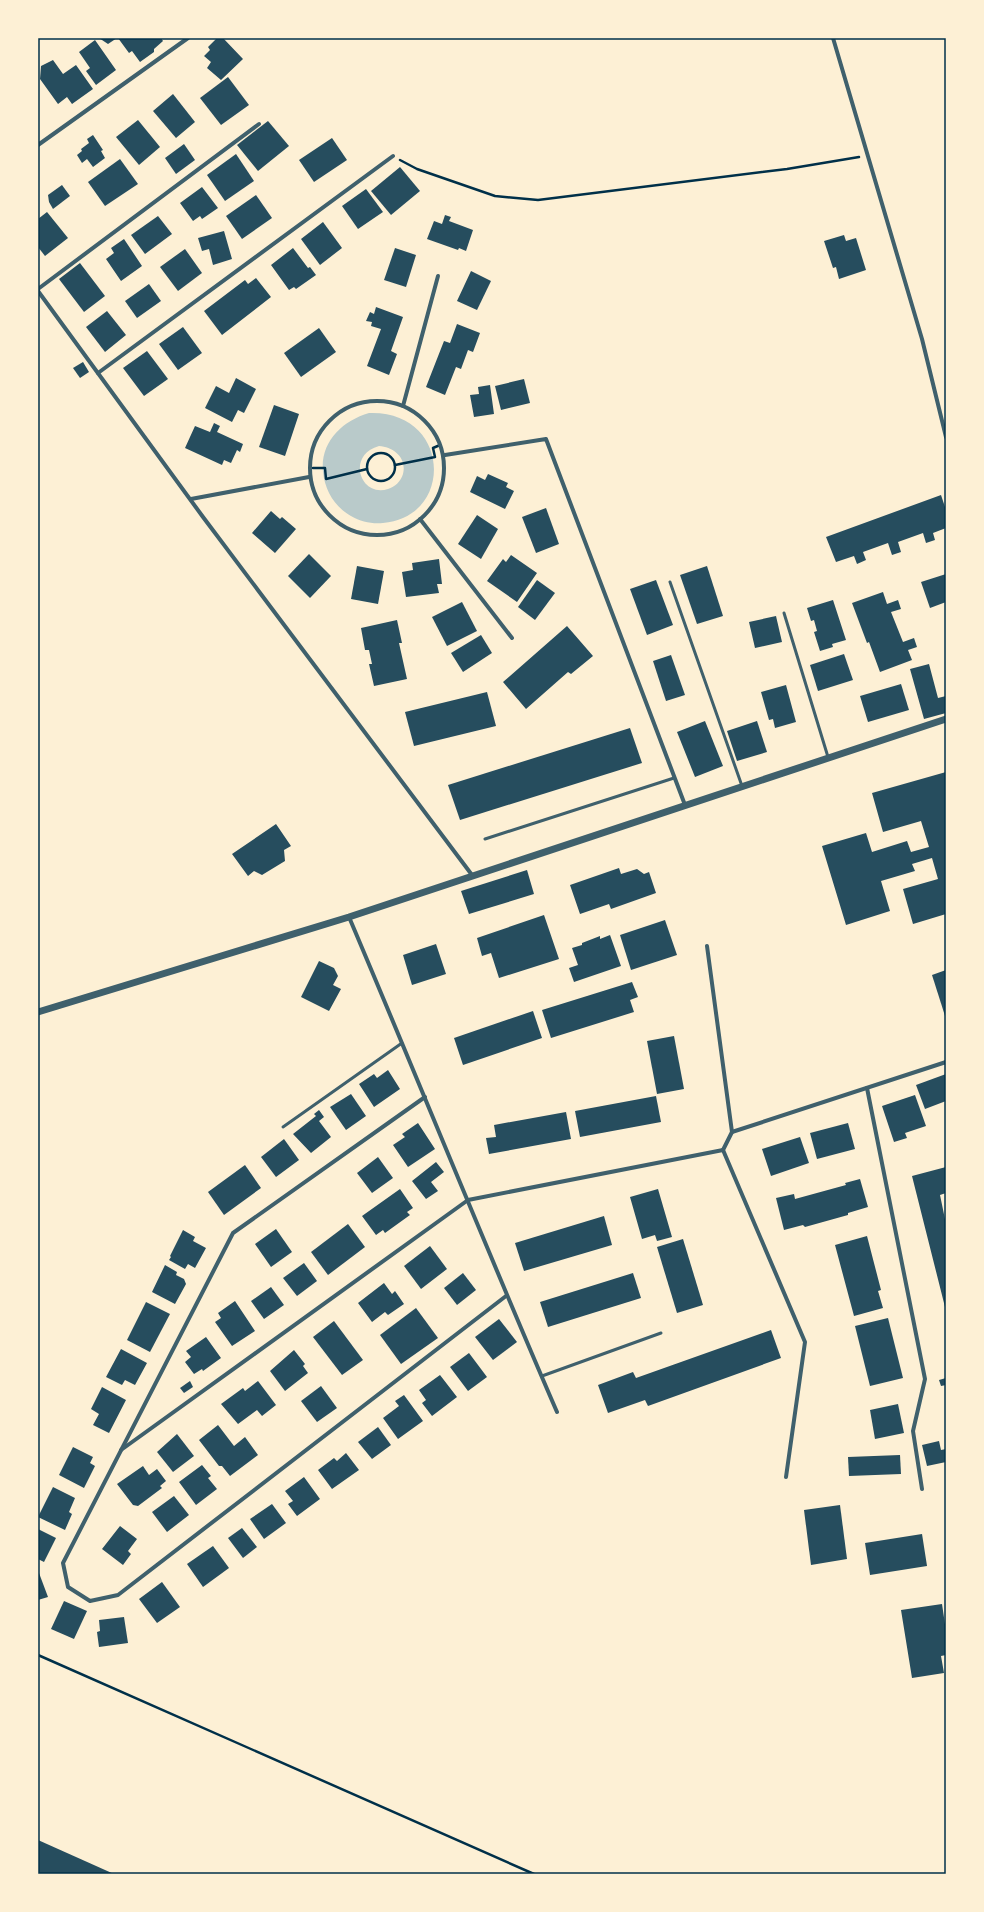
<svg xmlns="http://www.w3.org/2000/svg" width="984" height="1912" font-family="Manrope,sans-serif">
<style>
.green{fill:#b9caca;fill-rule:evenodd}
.building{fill:#264d5e}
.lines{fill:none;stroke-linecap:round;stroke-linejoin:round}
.path{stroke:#003049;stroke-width:2.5}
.service{stroke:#3f606c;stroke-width:3}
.minor{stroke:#3f606c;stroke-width:4}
.tertiary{stroke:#3f606c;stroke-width:7}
.neatline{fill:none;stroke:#003049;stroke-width:1.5}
</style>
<rect width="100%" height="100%" fill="#fdf0d5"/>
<path class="green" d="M369,413C451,410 455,517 383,523C372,524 361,522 351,516C335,507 325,491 323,472C320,442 342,421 369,413ZM379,446C394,447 407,458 403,474C401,481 395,487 388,489C360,498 346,455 379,446Z"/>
<g class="building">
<polygon points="99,38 117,38 108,44"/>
<polygon points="118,38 161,38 163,41 154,49 154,52 140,62 132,51 129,53"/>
<polygon points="217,38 223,38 243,59 221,80 207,68 211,62 204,56 210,50 208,47"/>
<polygon points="95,40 116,70 96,85 86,71 90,68 79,52"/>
<polygon points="53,60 63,74 76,65 93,89 72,104 67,97 58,104 40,79 41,66"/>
<polygon points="228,77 249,105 221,125 200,98"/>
<polygon points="173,94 195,122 176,138 153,111"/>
<polygon points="138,120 160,147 139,165 116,137"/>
<polygon points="268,121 289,146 258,171 237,145"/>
<polygon points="93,135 103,150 101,151 105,158 93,167 87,159 82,163 77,155 82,151 81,149 89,143 87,139"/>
<polygon points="332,138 347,160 314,182 299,160"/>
<polygon points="184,144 195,160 176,174 165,158"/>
<polygon points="236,154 254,181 225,201 207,175"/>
<polygon points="120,159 138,184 105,206 88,182"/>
<polygon points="400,167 420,191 391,215 371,191"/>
<polygon points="62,185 70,196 53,209 49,202 48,195"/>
<polygon points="202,187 218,208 202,219 200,216 193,221 180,203"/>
<polygon points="366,189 383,212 358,229 342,206"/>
<polygon points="256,195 272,218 242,239 226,216"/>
<polygon points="47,212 68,238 45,256 38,247 38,219"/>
<polygon points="445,215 451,217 449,221 473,230 466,251 459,248 458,250 427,239 434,221 442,224"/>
<polygon points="158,216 172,234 145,254 131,235"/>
<polygon points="323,222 342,248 320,265 301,239"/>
<polygon points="224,231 232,259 213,265 209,249 202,251 198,238"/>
<polygon points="844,235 846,241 856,238 866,270 839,279 836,267 833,268 824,241"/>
<polygon points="124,239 142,266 121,281 106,259 114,253 111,248"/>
<polygon points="293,248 308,268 310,267 316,275 296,289 294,287 289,290 271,265"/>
<polygon points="395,248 416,255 406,287 384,280"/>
<polygon points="185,249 202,273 178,291 160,267"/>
<polygon points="80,263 105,296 84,312 59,279"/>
<polygon points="471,271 491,281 477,310 457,301"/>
<polygon points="256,278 271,297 222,335 204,311 245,280 248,284"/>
<polygon points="149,284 161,301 137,318 125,301"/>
<polygon points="376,307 403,317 391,351 397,354 389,375 367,366 381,329 371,326 372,322 366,321 370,312 374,314"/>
<polygon points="107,311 126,335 105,352 86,327"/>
<polygon points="457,324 480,333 473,352 468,350 461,369 456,367 445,395 426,387 444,341 450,343"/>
<polygon points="183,327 202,353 178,370 159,344"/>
<polygon points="319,328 336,352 301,377 284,353"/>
<polygon points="147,351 168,379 144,396 123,368"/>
<polygon points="83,362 89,372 80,378 73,368"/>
<polygon points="236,378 256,389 244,413 238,410 232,422 205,408 216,386 229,393"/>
<polygon points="524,379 530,403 501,410 495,386"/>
<polygon points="490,385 494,414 474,417 470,395 479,394 478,387"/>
<polygon points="274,405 299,414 285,456 259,447"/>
<polygon points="214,423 220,426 217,432 243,444 240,452 237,450 231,463 224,460 222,465 185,448 195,426 210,432"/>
<polygon points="488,474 508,483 506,487 514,491 505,509 470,492 477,476 485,480"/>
<polygon points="941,495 946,510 946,528 933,533 935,540 926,543 923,533 898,542 901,552 892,555 888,543 863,552 866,560 857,564 854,556 836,562 826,537"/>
<polygon points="546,508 559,544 536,553 522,517"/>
<polygon points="271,511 280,519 282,517 296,529 275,553 252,533"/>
<polygon points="477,515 498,529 481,559 458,544"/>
<polygon points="309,554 331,576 310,598 288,576"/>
<polygon points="511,555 537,573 517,602 487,581 503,559 506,562"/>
<polygon points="439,559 442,584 437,584 439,593 406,597 402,572 413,570 412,563"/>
<polygon points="357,566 384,571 378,604 351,599"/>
<polygon points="707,566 723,616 697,624 680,575"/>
<polygon points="946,574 946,602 930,608 921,582"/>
<polygon points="537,580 555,593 535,620 518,607"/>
<polygon points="656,580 673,625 647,635 630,589"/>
<polygon points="883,592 887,604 898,600 901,609 891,612 903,642 914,638 917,647 908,650 912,660 880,672 869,642 867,643 852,603"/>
<polygon points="833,600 846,640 832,644 833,647 820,651 814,632 817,631 814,620 811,621 807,608"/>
<polygon points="462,602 477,631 447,646 432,617"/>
<polygon points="776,616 782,642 755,648 749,622"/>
<polygon points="397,620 402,643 399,643 407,679 374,686 369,664 372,664 369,650 365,650 361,628"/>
<polygon points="567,626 593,656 571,674 568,672 526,709 503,682"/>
<polygon points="481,635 492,653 463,672 451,653"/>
<polygon points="844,654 853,680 818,691 810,665"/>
<polygon points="671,655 685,695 666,701 653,661"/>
<polygon points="929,664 938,698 946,696 946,713 924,719 910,669"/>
<polygon points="901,684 909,710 868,722 860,696"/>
<polygon points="786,685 796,722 775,728 773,719 769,720 761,692"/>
<polygon points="487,692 496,726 414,746 405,712"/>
<polygon points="705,721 723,766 695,777 677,732"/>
<polygon points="757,721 767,752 737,761 727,731"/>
<polygon points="630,728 642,763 460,820 448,785"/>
<polygon points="946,772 946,914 913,924 903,889 938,879 932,858 912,864 915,871 881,881 890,911 846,925 822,846 866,833 872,852 907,841 911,852 929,847 921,821 883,832 872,793"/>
<polygon points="276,824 291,846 284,850 285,861 262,875 254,871 248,876 232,854"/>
<polygon points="619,868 621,874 637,869 644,874 649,872 656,893 611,909 609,904 580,914 570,885"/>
<polygon points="527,870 534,894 469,914 461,891"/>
<polygon points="544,915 559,959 499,978 491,953 482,956 477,938"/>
<polygon points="665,920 677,955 631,970 620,935"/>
<polygon points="610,935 621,966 574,982 569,968 578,965 572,948 582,945 582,943 600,936 600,939"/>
<polygon points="436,944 446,974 412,985 403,955"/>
<polygon points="319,961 334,968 338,976 333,985 341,989 329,1011 301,997"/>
<polygon points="946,970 946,1019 932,975"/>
<polygon points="632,982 638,997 630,1000 634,1012 551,1038 542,1010"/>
<polygon points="533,1011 542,1038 463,1065 454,1038"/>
<polygon points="674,1036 684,1089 657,1094 647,1041"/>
<polygon points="388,1070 400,1089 374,1107 359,1084 374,1074 377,1078"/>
<polygon points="946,1074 946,1101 925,1109 916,1085"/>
<polygon points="351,1094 366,1116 346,1130 330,1107"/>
<polygon points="915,1095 926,1126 905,1133 907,1138 894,1142 882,1106"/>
<polygon points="656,1096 661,1122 580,1137 575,1111"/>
<polygon points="319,1110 324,1117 319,1121 331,1137 311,1153 293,1134 316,1116 314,1114"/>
<polygon points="566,1112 571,1139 489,1154 486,1138 496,1137 494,1125"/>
<polygon points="418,1123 435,1149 408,1167 393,1145 405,1137 402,1134"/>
<polygon points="848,1123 855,1149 817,1159 810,1133"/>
<polygon points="800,1137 809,1163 771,1176 762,1149"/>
<polygon points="284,1139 299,1160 276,1177 261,1157"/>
<polygon points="378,1157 393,1178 372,1193 357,1173"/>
<polygon points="436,1162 444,1172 431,1182 438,1191 426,1199 412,1181"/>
<polygon points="245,1165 261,1188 224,1215 208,1192"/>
<polygon points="946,1167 946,1193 940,1195 946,1224 945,1307 912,1176"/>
<polygon points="860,1179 868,1207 848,1213 848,1215 805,1227 803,1225 784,1230 776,1198 794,1194 795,1199 846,1185 845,1183"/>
<polygon points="400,1189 413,1208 407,1212 410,1215 385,1233 383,1230 376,1235 362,1216"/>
<polygon points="658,1189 672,1237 657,1241 655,1235 642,1239 630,1197"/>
<polygon points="604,1216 612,1245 524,1271 515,1243"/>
<polygon points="348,1224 365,1247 328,1275 311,1252"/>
<polygon points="276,1229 292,1252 271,1267 255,1244"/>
<polygon points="183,1230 195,1237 193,1241 206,1248 195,1268 188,1264 185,1269 169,1260 171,1257 170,1256"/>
<polygon points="867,1236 881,1290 878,1291 883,1308 854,1316 835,1245"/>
<polygon points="683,1239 703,1305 677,1313 657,1247"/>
<polygon points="430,1246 447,1269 421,1289 404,1266"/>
<polygon points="304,1263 317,1281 297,1296 283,1278"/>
<polygon points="165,1265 177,1272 176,1275 184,1279 186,1284 175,1304 152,1292"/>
<polygon points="463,1273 476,1290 457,1305 444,1288"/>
<polygon points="633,1273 641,1298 548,1327 540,1302"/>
<polygon points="384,1283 392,1294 395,1291 404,1304 388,1315 385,1312 372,1322 358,1303"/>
<polygon points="271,1287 284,1305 264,1319 251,1301"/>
<polygon points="235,1301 255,1331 232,1346 215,1322 221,1318 218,1313"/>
<polygon points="146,1302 170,1314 150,1352 127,1340"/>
<polygon points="416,1308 438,1338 401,1364 380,1335"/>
<polygon points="888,1318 903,1378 870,1386 855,1326"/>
<polygon points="499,1319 517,1342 493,1360 475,1337"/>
<polygon points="334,1321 363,1360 342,1375 313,1337"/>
<polygon points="771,1330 781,1358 648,1406 645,1400 608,1413 598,1385 633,1372 636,1378"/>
<polygon points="206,1337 221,1358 203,1371 202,1369 194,1374 185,1362 191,1357 186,1351"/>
<polygon points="121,1349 147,1363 135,1385 125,1380 122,1385 106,1377"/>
<polygon points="294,1350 305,1364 303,1366 308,1373 285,1391 270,1371"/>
<polygon points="469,1353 487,1377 468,1391 450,1367"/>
<polygon points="440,1375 457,1397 432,1416 422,1403 426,1400 419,1390"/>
<polygon points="946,1378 946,1385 941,1386 939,1380"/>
<polygon points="190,1381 193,1387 184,1393 180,1388"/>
<polygon points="258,1381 276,1405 262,1416 257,1410 238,1424 221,1404 243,1388 245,1391"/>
<polygon points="321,1386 337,1408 317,1422 301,1401"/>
<polygon points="102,1387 126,1400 109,1433 93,1425 99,1414 91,1409"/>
<polygon points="404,1395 423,1421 398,1439 383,1418 399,1406 395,1401"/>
<polygon points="898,1404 904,1433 875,1439 870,1410"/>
<polygon points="218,1425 234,1446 245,1437 258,1455 230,1476 222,1466 219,1466 199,1440"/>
<polygon points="378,1427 391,1445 372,1459 358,1442"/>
<polygon points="177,1434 194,1456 173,1472 157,1452"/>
<polygon points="939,1441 941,1450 946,1449 946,1462 927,1466 922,1445"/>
<polygon points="73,1447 93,1457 90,1463 95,1466 84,1488 59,1475"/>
<polygon points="346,1453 359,1470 332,1489 318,1470 334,1458 337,1461"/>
<polygon points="900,1455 901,1474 849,1476 848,1457"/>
<polygon points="202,1465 211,1476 208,1478 217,1489 196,1505 179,1482"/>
<polygon points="143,1466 149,1475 157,1469 166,1481 160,1486 162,1488 138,1506 133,1505 117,1484"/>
<polygon points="304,1477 320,1499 297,1516 288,1504 293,1501 285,1491"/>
<polygon points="53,1487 75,1498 69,1512 72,1514 65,1530 38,1517"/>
<polygon points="174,1496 189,1515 167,1532 152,1512"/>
<polygon points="272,1504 286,1523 264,1539 250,1519"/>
<polygon points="840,1505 847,1559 811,1565 804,1510"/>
<polygon points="120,1526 137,1539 128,1551 131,1554 123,1565 102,1549"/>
<polygon points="242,1528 257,1547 243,1558 228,1538"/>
<polygon points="38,1529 56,1538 44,1562 38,1559"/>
<polygon points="922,1534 927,1566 870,1575 865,1543"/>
<polygon points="213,1546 229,1568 203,1587 187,1564"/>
<polygon points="39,1573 48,1597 38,1600 38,1574"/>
<polygon points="162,1582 180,1607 157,1623 139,1599"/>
<polygon points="64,1601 87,1611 74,1639 51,1629"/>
<polygon points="942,1604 946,1631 946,1655 941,1656 944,1673 912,1678 901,1610"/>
<polygon points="124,1617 128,1643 99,1647 97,1632 100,1631 99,1620"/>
<polygon points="38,1840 114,1874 38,1874"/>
</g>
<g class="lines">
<g class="path">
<polyline points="400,160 417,169 495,196 538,200 787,169 859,157"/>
<circle cx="381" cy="467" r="14"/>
<polyline points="395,465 435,457 433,448 440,445"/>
<polyline points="313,468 325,468 326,479 367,469"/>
<polyline points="38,1655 534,1874"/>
</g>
<g class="service">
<polyline points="670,582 742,786"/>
<polyline points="784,613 828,757"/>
<polyline points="485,839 674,778"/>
<polyline points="283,1127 402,1043"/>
<polyline points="542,1376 661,1333"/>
</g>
<g class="minor">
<polyline points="833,38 922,339 946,437"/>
<polyline points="38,145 188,38"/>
<polyline points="38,289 259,124"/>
<polyline points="38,291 203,517 472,875"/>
<polyline points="98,373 393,156"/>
<circle cx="377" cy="468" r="67"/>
<polyline points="403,406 438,276"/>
<polyline points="445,455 546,439 685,805"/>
<polyline points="191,499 309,477"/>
<polyline points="420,519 512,638"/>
<path d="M349,917C419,1082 486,1248 557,1412"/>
<polyline points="707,946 732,1132"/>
<polyline points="867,1088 925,1379 913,1431 922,1489"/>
<polyline points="425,1097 233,1233 63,1563 68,1587 90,1601 118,1595 506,1296"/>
<polyline points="723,1150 805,1342 786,1477"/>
<polyline points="723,1150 732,1132 946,1062"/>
<polyline points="121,1450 468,1200 723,1150"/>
</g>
<polyline class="tertiary" points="38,1012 349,917 946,719"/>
</g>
<rect width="984" height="1912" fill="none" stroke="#fdf0d5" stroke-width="78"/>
<rect x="39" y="39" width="906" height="1834" class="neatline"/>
</svg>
